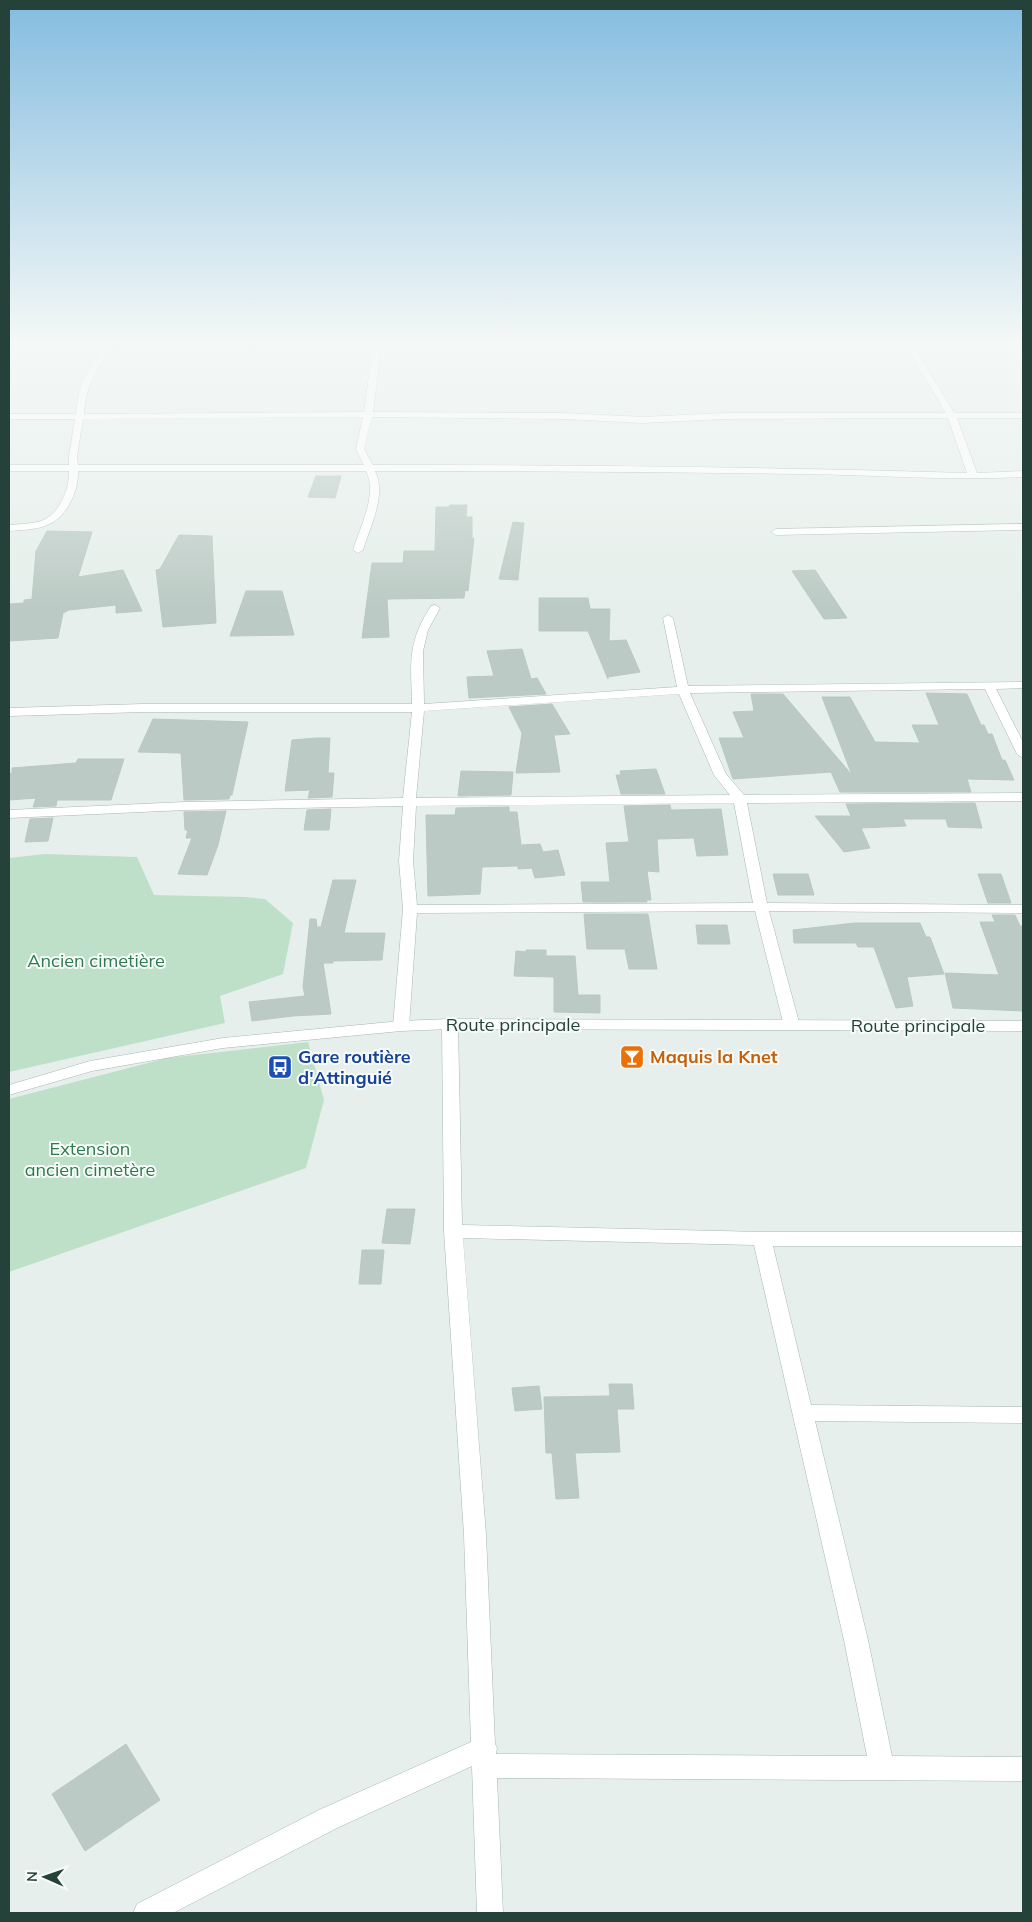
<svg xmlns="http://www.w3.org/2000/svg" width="1032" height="1922" font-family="Mulish,sans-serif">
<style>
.green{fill:#bfe0c8}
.building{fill:#bbcac4;stroke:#b8c9c2}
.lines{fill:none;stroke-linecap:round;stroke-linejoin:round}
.minor-casing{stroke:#a8b8b2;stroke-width:1}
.tertiary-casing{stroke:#a8b8b2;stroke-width:1}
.minor{fill:#fff;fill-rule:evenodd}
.tertiary{fill:#fff;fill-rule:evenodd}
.labels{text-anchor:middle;stroke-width:4;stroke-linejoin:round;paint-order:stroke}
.park-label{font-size:18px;fill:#2d7a4b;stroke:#f7fbf9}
.street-label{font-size:18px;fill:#24423a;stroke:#f7fbf9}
.transit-label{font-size:18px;font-weight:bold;fill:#164399;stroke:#f7fbf9;text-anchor:start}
.food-label{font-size:18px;font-weight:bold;fill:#c56008;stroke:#f7fbf9;text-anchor:start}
</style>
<rect width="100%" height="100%" fill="#e6efeb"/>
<g class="green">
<polygon points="45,854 137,857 154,895 245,897 265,899 293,923 283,974 220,996 225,1023 9,1072 9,858"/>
<polygon points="308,1042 324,1100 306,1168 9,1272 9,1099 167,1058"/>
</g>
<g class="building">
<polygon points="316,476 341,476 335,498 308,497"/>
<polygon points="450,505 467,505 466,517 472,517 472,538 474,538 468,591 465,590 464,598 387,599 389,637 362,638 372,563 403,563 404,551 435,551 436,507 449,507"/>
<polygon points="513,522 524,523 518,580 499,579"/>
<polygon points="47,531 92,532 78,577 123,570 142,611 116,613 116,605 69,610 63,613 58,638 9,641 9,604 24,603 24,600 32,599 36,551"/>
<polygon points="179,535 212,536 216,623 163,627 156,570 160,569"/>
<polygon points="815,570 847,618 824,619 792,571"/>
<polygon points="246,591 282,591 294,635 230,636"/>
<polygon points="539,598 588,598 590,609 610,609 609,641 626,640 640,672 608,677 608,679 588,631 539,631"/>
<polygon points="522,649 531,679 537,678 546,694 469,698 467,677 494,676 487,651"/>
<polygon points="926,693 967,694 981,725 984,725 988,734 992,734 1002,760 1005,760 1014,780 967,779 971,792 840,792 831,772 733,779 719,738 744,738 733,712 754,711 751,694 783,694 852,775 822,697 850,697 875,742 920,743 912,725 939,725"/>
<polygon points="552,704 570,734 554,735 560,772 516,773 522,733 509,707"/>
<polygon points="153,719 248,722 232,795 230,795 229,799 184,800 181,753 138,752"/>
<polygon points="317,738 330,738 328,773 334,773 332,797 308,798 310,790 285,791 292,740"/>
<polygon points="78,759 124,759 111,800 57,800 56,806 33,807 36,798 9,800 9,774 12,773 12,768 76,763"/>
<polygon points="656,769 665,794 621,794 616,775 621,775 620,771"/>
<polygon points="461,771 513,772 511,795 458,796"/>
<polygon points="975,803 982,828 948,827 946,819 903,819 906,826 861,828 870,848 844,852 815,816 851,816 846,804"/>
<polygon points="670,805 671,810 721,809 728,855 697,856 694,838 657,839 659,872 647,871 651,900 646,900 647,902 583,902 581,882 610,882 606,843 629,842 624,806"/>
<polygon points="509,807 509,812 517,812 521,845 540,844 543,852 558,850 565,875 535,878 532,868 518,869 518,866 482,867 480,894 428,896 426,815 455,815 456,808"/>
<polygon points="331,809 329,830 304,830 307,810"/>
<polygon points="226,811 218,845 207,875 178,874 192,838 186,838 188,830 185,830 184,812"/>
<polygon points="53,818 48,841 25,842 30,819"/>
<polygon points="773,874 808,874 814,895 778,895"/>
<polygon points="978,874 1001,874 1011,903 988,903"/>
<polygon points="333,880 356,880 344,933 385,933 382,960 333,961 333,963 323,963 331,1014 293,1016 252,1021 249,1002 305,996 303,987 310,919 316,919 317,927 321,927"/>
<polygon points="584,914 648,914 657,969 629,969 625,949 587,949"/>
<polygon points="992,915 1015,915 1020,926 1023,926 1023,1011 953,1008 945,973 999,975 980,922 995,922"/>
<polygon points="855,923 920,923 926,937 930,937 944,974 907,977 913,1006 896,1008 874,947 858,947 856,943 794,943 793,930"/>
<polygon points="696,925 727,925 730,944 698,944"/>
<polygon points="526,950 546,950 546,956 575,956 578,995 600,995 600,1013 554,1012 554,977 514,976 516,951 526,952"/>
<polygon points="387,1209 415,1209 410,1244 382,1243"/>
<polygon points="362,1250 384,1250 381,1284 359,1284"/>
<polygon points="609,1384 632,1384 634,1409 617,1409 620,1452 575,1453 579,1498 556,1499 552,1453 546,1453 544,1397 610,1396"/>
<polygon points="539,1386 542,1409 515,1411 512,1388"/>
<polygon points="126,1744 160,1800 85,1851 52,1794"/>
</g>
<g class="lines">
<defs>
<g id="minor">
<path d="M110,340H118C98,368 87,379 84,414L364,412L374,340H382L373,412L564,413L643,417L723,413H946L902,340H910L954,413H1023V418H957L977,473L1023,471V477C950,481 877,475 804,474C661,472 518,471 375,471C387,494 370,527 363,550L358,553L353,550C360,527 378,494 366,471H78C79,490 67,518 47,525C36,530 21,530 9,531V525C19,524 31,524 41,521C59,515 70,488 69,471H9V465H69V456L75,419H9V414H76C79,380 89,366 110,340ZM363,417L356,449L364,465H78L77,456L83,419ZM372,417L564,419L643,423L723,419L948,418L967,473C769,467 571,465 373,465L364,449Z"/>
<polygon points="1023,524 1023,530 776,535 771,532 776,529"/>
<path d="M435,605L440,608L428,630L423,651L424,704L677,687L663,618L668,615L673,618L688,686L1023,682V688L996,689L1023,742V758L1017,754L985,689L690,693L726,774L744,795L1023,793V801L747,803L767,903L1023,905V913L769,911L800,1026L798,1029H786L784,1026L755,911L417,913L409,1026L407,1029H395L393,1026L403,909L399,861L403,806L185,810L9,818V810L185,802L403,798L412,712H143L9,716V708L143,704H412C411,662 407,643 431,606ZM679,694L714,775L730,795L416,798L424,711ZM734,803L753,903L417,905L413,861L416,806Z"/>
<path d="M450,1019L456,1021L458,1024L462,1225L762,1232H1023V1246H773L811,1405L1023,1407V1423L815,1421L868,1640L892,1756L1023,1757V1781L497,1778L503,1913H477L472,1766L337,1828L173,1913H133L137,1904L319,1810L471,1742L464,1535L444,1231L442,1024L444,1021ZM463,1238L754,1245L844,1640L867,1756L496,1754L497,1748L495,1744L486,1535Z"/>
</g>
<polygon id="tertiary" points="450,1019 1023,1021 1023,1031 450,1029 401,1031 223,1048 92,1071 9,1095 9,1085 90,1061 223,1038 401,1021"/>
</defs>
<use href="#minor" class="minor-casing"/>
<use href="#tertiary" class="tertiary-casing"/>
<use href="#minor" class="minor"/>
<use href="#tertiary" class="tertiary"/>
</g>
<linearGradient id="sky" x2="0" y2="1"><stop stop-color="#84bce0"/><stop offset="0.56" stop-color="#f4f8f6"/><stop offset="1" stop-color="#f4f8f6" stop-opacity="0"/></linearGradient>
<rect width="1032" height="609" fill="url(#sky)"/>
<defs>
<symbol id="bar-square" viewBox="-11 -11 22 22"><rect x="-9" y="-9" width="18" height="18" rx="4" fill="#e8710a" stroke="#f7fbf9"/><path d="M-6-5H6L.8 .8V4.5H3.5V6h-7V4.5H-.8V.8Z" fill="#fff"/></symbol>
<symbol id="bus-square" viewBox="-11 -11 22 22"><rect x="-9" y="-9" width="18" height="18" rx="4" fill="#1a4fb4" stroke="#f7fbf9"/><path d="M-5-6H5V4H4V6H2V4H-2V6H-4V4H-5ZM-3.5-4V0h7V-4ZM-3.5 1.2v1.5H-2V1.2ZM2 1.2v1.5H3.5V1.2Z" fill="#fff"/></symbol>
</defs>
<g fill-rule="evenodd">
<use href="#bar-square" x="618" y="1043" width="28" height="28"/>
<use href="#bus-square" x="266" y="1053" width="28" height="28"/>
</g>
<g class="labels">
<g class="park-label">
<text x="96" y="967">Ancien cimetière</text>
<text x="90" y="1155">Extension<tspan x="90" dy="21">ancien cimetère</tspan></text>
</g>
<g class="street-label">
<text x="513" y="1031">Route principale</text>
<text x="918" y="1032">Route principale</text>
</g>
<g class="transit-label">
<text x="298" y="1063">Gare routière<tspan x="298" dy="21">d'Attinguié</tspan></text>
</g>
<g class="food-label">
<text x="650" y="1063">Maquis la Knet</text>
</g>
</g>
<rect width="1032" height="1922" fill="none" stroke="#24423a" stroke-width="20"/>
<g transform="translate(45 1877) rotate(272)" stroke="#f7fbf9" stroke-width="4" paint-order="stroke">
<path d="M0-4L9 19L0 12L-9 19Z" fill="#24423a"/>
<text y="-8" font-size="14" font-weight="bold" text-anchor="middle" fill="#24423a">N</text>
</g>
</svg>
